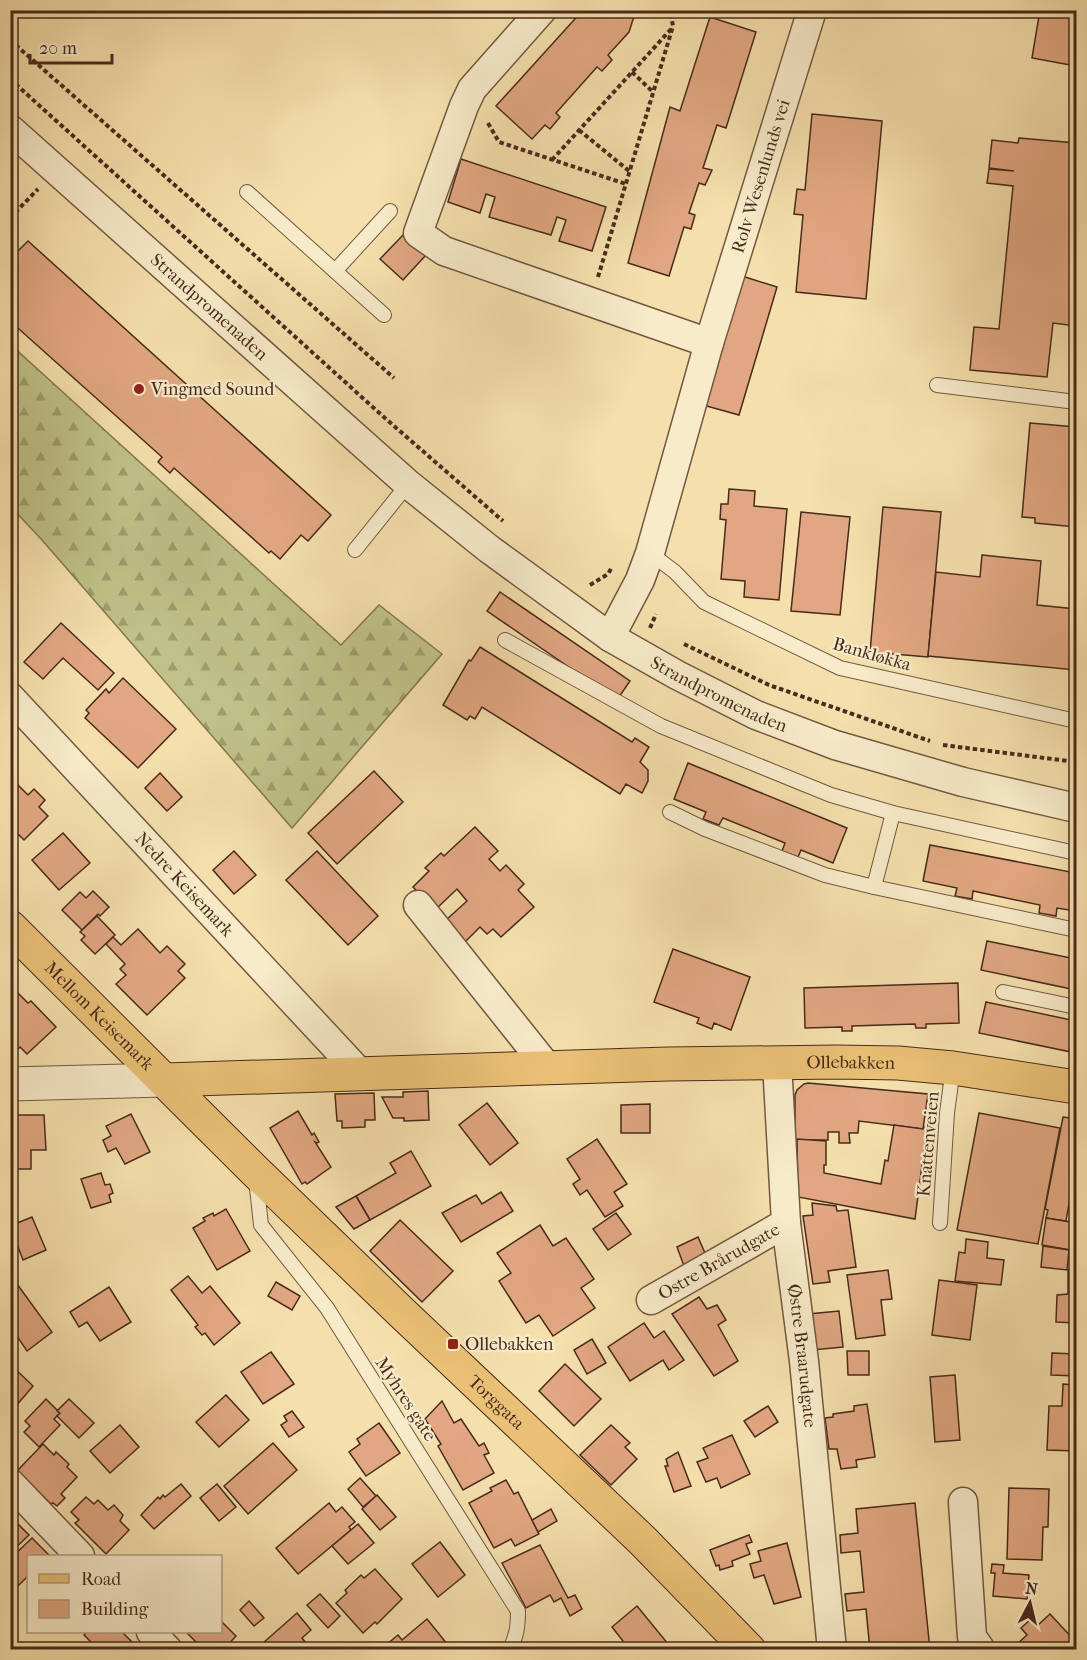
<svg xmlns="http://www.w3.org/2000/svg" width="1087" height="1660" font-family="'IM FELL French Canon',serif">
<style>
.forest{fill:url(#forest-firs);stroke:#847652;stroke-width:1.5}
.building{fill:#e1a782;stroke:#482a1b;stroke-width:1.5}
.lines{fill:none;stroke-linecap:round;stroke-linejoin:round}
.service-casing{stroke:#735840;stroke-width:16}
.minor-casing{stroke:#735840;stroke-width:31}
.tertiary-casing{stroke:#735840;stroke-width:35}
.primary-casing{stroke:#482a1b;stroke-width:35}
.path{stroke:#482a1b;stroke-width:4;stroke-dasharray:4.5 3;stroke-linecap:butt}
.service{stroke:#f8ebca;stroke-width:14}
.minor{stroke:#f8ebca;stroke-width:28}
.tertiary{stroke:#f8ebca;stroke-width:33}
.primary{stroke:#eac076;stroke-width:33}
.poi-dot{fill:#8f2418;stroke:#f8ebca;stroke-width:2}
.labels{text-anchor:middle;stroke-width:4.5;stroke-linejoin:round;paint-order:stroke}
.street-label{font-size:18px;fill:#482a1b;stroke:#f8ebca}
.poi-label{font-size:18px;fill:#482a1b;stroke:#f8ebca;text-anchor:start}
</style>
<defs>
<pattern id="forest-firs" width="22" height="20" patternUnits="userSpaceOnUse" patternTransform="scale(1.5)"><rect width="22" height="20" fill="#bfc188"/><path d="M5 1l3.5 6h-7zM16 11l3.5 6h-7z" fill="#9d9d6e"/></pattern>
</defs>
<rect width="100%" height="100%" fill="#f5e0ad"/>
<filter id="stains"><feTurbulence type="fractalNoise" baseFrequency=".00333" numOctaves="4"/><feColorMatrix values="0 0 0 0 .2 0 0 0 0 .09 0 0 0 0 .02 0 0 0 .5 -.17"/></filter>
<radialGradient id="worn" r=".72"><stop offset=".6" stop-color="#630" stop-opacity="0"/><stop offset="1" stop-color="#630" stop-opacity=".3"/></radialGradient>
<polygon class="forest" points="11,345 341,645 379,605 442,654 292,828 42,540 11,507"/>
<g class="building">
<polygon points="583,10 636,10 629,32 608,55 612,60 602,71 597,67 556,113 560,117 550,129 545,125 532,139 496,106"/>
<polygon points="1040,10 1076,10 1076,66 1032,58"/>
<polygon points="710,17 756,32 726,128 717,125 703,168 712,170 705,185 699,183 689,213 695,215 691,229 684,227 669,276 628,263 670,107 680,111"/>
<polygon points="812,114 882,121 866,299 796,292 803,215 794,214 797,189 805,190"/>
<polygon points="1019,138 1076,143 1076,326 1053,323 1047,377 970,370 974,327 999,329 1013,186 987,183 989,169 1014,171 989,168 992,140 1018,143"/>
<polygon points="461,159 606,207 592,251 559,241 566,220 557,217 551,235 489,217 495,197 486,194 480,213 448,202"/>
<polygon points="403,235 426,255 403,280 380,259"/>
<polygon points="28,241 331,515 308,541 301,535 280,559 271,551 269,553 174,468 170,473 158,462 162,457 10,321 10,250 15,254"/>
<polygon points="742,276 777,287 739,415 703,405"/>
<polygon points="1030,423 1076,427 1076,527 1035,523 1035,518 1022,517"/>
<polygon points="729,489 755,491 754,506 787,509 779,600 744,597 745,581 721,579 726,520 720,519 721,504 728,504"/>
<polygon points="883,507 941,512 928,657 870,652"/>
<polygon points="801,512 850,517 840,615 791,611"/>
<polygon points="982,555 1041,561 1037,605 1076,609 1076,670 928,656 936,572 980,577"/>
<polygon points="500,592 630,681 617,700 487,611"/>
<polygon points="61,623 114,673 98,690 63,658 43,679 24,662"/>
<polygon points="480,647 632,742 635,738 649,747 640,762 648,770 648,781 642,793 626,784 620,794 482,707 475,719 470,716 467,720 443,705 469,660 471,661"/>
<polygon points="123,678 176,729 138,768 85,718 89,713 86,710 106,689 109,693"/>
<polygon points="688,763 847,828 833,863 801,850 798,857 782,851 785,843 723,818 719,825 703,819 706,812 674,799"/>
<polygon points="374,771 403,802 337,864 308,833"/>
<polygon points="160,773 182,797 167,811 145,788"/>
<polygon points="15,782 28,795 34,789 45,800 39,807 48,816 24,840 10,826 10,786"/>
<polygon points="475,827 498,851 489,859 500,871 506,865 524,884 518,890 534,907 501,937 493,929 487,934 480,927 465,942 445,921 467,901 457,889 435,910 413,887 429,871 425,868 441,853 444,856"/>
<polygon points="63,833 90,863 59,890 32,860"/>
<polygon points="930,845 1076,873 1076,911 1057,908 1056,916 1039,913 1040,905 973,891 972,899 955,896 957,888 923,881"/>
<polygon points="234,851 256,875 234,894 213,870"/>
<polygon points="317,851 378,916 348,945 286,880"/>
<polygon points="93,891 109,907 100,916 98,914 82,930 62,910 80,892 86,898"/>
<polygon points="97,916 115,935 95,954 81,940 85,936 80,932"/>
<polygon points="138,929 160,953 167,946 185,964 178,971 185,978 147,1015 116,984 126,975 120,969 125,964 106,944 113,937 121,945"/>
<polygon points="987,941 1076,959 1076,990 981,970"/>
<polygon points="673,949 750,977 731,1030 714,1023 712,1029 697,1023 699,1018 654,1002"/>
<polygon points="958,983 959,1023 926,1024 926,1028 916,1028 915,1024 852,1026 852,1031 842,1031 842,1027 805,1028 804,988"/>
<polygon points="11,986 28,1003 31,1001 56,1027 27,1054 20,1047 18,1049 10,1041"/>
<polygon points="986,1002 1076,1021 1076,1053 979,1033"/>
<polygon points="808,1083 928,1094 923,1129 859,1121 858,1133 849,1133 850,1143 839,1143 839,1132 828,1132 828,1140 795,1140 795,1095 797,1090 804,1084"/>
<polygon points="428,1091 429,1120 404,1121 404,1118 393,1118 382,1097 403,1097 403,1092"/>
<polygon points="374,1093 375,1120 365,1120 365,1127 342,1128 342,1121 337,1121 335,1094"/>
<polygon points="487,1103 518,1143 490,1165 459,1125"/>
<polygon points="650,1104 650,1133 621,1133 621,1105"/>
<polygon points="298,1111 312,1135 314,1133 319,1142 317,1143 315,1142 331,1167 307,1184 305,1182 302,1184 270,1128"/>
<polygon points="979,1113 1060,1128 1038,1244 957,1230"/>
<polygon points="131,1114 150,1152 125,1164 116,1148 108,1152 103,1140 111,1136 106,1126"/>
<polygon points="10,1115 44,1115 46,1150 31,1150 31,1169 11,1169"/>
<polygon points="1063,1117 1076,1119 1076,1175 1074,1175 1066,1221 1046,1218 1048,1210 1045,1209"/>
<polygon points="894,1125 923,1129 924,1127 927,1127 915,1219 798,1197 797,1139 826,1141 826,1165 824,1165 824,1173 881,1184 885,1160 888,1161"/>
<polygon points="597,1139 627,1184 614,1192 623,1206 605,1217 587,1190 580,1195 573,1184 580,1179 567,1159"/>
<polygon points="411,1151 431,1186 370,1220 356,1196 396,1173 390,1163"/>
<polygon points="101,1173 105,1185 110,1184 113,1193 109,1195 111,1202 91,1208 81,1179"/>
<polygon points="501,1192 513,1211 461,1242 442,1213 476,1195 482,1204"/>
<polygon points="356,1196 370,1220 354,1229 336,1207"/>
<polygon points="812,1203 836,1206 837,1211 848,1210 856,1267 828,1271 830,1282 813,1284 803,1216 813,1215"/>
<polygon points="226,1209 250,1251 217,1270 193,1228 205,1221 203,1218 213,1213 214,1216"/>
<polygon points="616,1213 631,1234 608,1250 593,1229"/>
<polygon points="32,1217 46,1250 23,1260 10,1226"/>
<polygon points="1046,1218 1076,1223 1076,1251 1042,1245"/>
<polygon points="400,1220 453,1271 422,1302 370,1251"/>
<polygon points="540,1225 553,1246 566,1238 594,1279 581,1288 595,1308 553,1336 539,1315 526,1323 499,1281 511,1273 497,1253"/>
<polygon points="698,1237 705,1253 684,1266 677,1247"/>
<polygon points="966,1239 988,1242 987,1258 1004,1260 1001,1285 955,1281 959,1252 965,1253"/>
<polygon points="1043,1246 1069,1250 1067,1270 1041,1267"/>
<polygon points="888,1270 892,1299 881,1300 885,1335 856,1339 847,1275"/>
<polygon points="1068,1270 1076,1270 1076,1323 1056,1322 1057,1295 1068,1294"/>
<polygon points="188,1276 202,1293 210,1286 240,1323 214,1345 205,1333 202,1335 195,1327 198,1325 171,1290"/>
<polygon points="10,1280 15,1286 17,1284 52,1332 27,1351 15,1333 10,1336"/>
<polygon points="939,1280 977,1285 970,1340 932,1335"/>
<polygon points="276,1282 300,1296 292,1310 268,1296"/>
<polygon points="109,1287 131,1322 100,1341 87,1322 79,1327 70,1312"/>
<polygon points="699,1297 707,1309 717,1305 726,1320 718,1325 719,1327 738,1361 714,1376 672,1314"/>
<polygon points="839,1311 843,1347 812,1350 808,1314"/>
<polygon points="644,1323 654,1338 664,1331 684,1360 669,1370 663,1360 630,1381 608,1347"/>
<polygon points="592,1339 606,1363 587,1374 574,1350"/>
<polygon points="847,1351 869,1351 869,1375 848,1375"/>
<polygon points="271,1352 294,1384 263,1404 241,1372"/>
<polygon points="1052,1353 1076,1354 1076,1376 1051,1375"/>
<polygon points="10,1364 33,1386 15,1407 12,1403 10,1405"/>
<polygon points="565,1364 601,1399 574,1426 539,1391"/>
<polygon points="955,1375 960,1440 935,1442 930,1377"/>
<polygon points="1063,1384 1076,1385 1076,1451 1047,1450 1049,1406 1062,1406"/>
<polygon points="226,1395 249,1420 219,1447 196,1422"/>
<polygon points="46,1399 60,1413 54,1419 60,1425 39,1447 24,1432 30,1426 25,1421"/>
<polygon points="69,1399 94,1423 79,1438 57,1416 60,1413 57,1411"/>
<polygon points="442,1401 454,1423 461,1419 479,1446 484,1443 489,1453 484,1455 494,1473 463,1490 438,1446 441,1444 425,1419"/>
<polygon points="867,1404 875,1457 856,1460 857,1467 841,1469 837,1449 829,1449 825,1418 833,1417 833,1414 854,1411 854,1406"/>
<polygon points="768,1406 778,1422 755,1437 744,1421"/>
<polygon points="292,1411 304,1427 289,1437 281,1425 287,1421 284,1416"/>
<polygon points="379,1423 400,1453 366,1476 349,1452 360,1444 357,1439"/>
<polygon points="120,1425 139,1447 110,1473 90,1451"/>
<polygon points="611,1425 630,1443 625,1447 637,1459 611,1485 580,1455"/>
<polygon points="732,1435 750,1474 721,1488 717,1478 706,1482 697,1462 708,1458 703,1448"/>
<polygon points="273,1443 297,1470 248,1514 224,1486"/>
<polygon points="43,1444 54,1455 56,1452 69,1464 67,1467 77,1477 61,1494 65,1498 57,1506 53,1503 51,1504 17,1471"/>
<polygon points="678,1452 691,1486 674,1492 665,1466 668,1466 666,1459"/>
<polygon points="360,1478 376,1496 363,1507 348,1489"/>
<polygon points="506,1480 514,1494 518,1492 539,1534 515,1546 511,1539 494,1548 469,1503 492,1491 490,1488"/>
<polygon points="181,1484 191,1496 154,1529 141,1515 158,1497 160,1499 163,1495 165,1497"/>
<polygon points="217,1484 236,1507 219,1521 200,1498"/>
<polygon points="1009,1488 1049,1489 1048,1527 1043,1527 1042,1560 1007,1559"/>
<polygon points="377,1495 396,1517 380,1530 362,1509"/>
<polygon points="86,1497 94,1504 98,1500 108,1510 114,1505 123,1515 120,1521 129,1530 106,1554 75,1523 79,1520 71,1512"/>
<polygon points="329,1503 336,1512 342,1507 355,1522 349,1527 351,1530 298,1574 276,1548"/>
<polygon points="915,1503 930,1650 870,1650 866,1609 847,1611 845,1594 864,1592 860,1551 841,1553 840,1535 858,1533 856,1509"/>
<polygon points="551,1509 557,1521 538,1532 532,1520"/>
<polygon points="10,1516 29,1535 10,1553"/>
<polygon points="358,1524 374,1543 348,1564 332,1546"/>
<polygon points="749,1535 752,1542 746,1544 750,1554 732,1561 733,1566 720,1570 719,1565 716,1566 710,1550"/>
<polygon points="32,1538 49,1555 28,1556 28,1576 12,1592 10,1590 10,1559"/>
<polygon points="440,1542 465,1575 438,1597 412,1564"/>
<polygon points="787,1543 801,1597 774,1604 764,1575 754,1578 750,1564 761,1561 758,1551"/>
<polygon points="540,1545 568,1598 575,1595 582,1609 570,1616 561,1598 554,1602 550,1595 526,1608 502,1563"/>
<polygon points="992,1564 1004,1565 1003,1573 1029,1575 1027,1599 993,1596 995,1573 991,1573"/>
<polygon points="375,1569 402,1599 377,1624 375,1622 363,1633 336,1603 347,1593 345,1590 361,1575 364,1578"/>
<polygon points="320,1594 340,1616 328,1628 307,1605"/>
<polygon points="249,1601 264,1618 254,1626 240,1610"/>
<polygon points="637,1606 673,1650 630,1650 612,1627"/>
<polygon points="297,1613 311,1630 302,1638 306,1643 298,1650 293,1646 289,1650 269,1650 263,1643"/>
<polygon points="1050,1614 1075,1641 1066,1650 1022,1650 1017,1644 1027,1635 1021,1628 1031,1619 1037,1626"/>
<polygon points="427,1619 452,1650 402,1650 399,1647 396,1650 380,1650 398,1635 402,1640"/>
<polygon points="220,1620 236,1636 223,1650 204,1650 186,1632 220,1632"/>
<polygon points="87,1632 122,1632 135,1645 130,1650 87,1650 85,1648 91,1642 84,1635"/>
</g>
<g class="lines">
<defs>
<g id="service">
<polyline points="247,192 384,315"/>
<polyline points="335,271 390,211"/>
<polyline points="937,385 1076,402"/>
<polyline points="355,550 408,484"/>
<polyline points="650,553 675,572 704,602 840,668 1076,721"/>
<polyline points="505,640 661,726 831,795 893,813 1076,853"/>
<polyline points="670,812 705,829 825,875 874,887 1076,930"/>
<polyline points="874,887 893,813"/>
<polyline points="1003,992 1076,1007"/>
<path d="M256,1179L261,1225L327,1308L518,1611C518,1625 517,1637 509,1650"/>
<polyline points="940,1223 947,1113 953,1068"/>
</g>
<g id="minor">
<polyline points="542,10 472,89 464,106 418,233 444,251 709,343"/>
<path id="s1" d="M10,129L408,484L489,549L610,637L677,675L756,715L835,745L963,782L1076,808"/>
<path id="s2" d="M610,637L640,580L650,553L709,343L812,10"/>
<path id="s3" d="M10,697L360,1073"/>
<polyline points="418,905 548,1068"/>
<path id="s4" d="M777,1063L786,1223L804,1361L832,1650"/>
<path id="s5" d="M651,1300L786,1223"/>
<polyline points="10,1483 80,1556"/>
<polyline points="963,1502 972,1637 981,1650"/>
<polyline points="151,1632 168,1650"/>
</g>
<polyline id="tertiary" points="10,1084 164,1080"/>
<g id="primary">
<path id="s6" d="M10,927L255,1171L400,1311L642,1540L749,1650"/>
<path id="s7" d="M164,1080L668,1064L837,1062L898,1063L953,1068L1076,1087"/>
</g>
</defs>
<use href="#service" class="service-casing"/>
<use href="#minor" class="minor-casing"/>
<use href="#tertiary" class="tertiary-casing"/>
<use href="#primary" class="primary-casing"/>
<g class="path">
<polyline points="10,40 394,378"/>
<polyline points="632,72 653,92"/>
<polyline points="10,79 386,419 503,521"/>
<polyline points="488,123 499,142 626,184"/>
<polyline points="579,130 629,171"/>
<polyline points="552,160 673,27"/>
<polyline points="10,218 38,189"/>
<polyline points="598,277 673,26 670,10"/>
<polyline points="590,585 608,574 612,567"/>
<polyline points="650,628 656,614"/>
<polyline points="684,644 769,685 930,741"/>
<polyline points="943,745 1076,762"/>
</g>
<use href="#service" class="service"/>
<use href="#minor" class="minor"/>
<use href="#tertiary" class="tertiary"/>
<use href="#primary" class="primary"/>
</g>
<g class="poi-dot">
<circle cx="139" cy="389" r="6"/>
<rect x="447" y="1338" width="12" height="12" rx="3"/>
</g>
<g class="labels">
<g class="street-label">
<text dy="6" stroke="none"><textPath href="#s2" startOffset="486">Rolv Wesenlunds vei</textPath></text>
<text dy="6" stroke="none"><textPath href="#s1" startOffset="267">Strandpromenaden</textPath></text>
<text transform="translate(872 654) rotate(16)" y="6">Bankløkka</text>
<text dy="6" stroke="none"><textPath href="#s1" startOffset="910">Strandpromenaden</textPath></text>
<text dy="6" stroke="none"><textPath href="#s3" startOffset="256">Nedre Keisemark</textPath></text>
<text dy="6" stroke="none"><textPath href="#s6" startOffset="126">Mellom Keisemark</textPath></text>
<text dy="6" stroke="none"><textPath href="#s7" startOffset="687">Ollebakken</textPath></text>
<text transform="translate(928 1144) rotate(-85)" y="6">Knattenveien</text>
<text dy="6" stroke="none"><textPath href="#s5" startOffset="78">Ostre Brårudgate</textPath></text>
<text dy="6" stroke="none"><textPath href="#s4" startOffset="294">Østre Braarudgate</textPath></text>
<text transform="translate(406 1399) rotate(57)" y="6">Myhres gate</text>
<text dy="6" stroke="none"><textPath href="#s6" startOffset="680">Torggata</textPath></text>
</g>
<g class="poi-label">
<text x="151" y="395">Vingmed Sound</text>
<text x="465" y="1350">Ollebakken</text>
</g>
</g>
<rect width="1087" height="1660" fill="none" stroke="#f5e0ad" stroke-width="36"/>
<rect x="12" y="12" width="1063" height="1636" fill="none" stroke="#482a1b" stroke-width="3"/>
<rect x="18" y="18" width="1051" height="1624" fill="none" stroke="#482a1b" stroke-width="1.5"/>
<rect x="27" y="1555" width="195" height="78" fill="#f8ebca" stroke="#b29e84" stroke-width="1.5"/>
<rect x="39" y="1574" width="30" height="9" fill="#eac076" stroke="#b29e84" stroke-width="1.5"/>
<text x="81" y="1585" font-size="18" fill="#482a1b">Road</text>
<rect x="39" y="1600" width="30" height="18" fill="#e1a782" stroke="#b29e84" stroke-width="1.5"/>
<text x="81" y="1615" font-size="18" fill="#482a1b">Building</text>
<g transform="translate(1030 1603) rotate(7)" stroke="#f8ebca" stroke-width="4.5" paint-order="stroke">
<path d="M0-4.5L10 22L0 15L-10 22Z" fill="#482a1b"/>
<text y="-9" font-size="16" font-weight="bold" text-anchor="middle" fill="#482a1b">N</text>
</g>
<path d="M30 54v9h82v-9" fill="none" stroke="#482a1b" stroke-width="3"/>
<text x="39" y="54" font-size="18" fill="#482a1b" stroke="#f8ebca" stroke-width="4.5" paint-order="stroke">20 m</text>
<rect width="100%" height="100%" filter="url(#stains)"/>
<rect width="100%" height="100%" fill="url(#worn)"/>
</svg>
